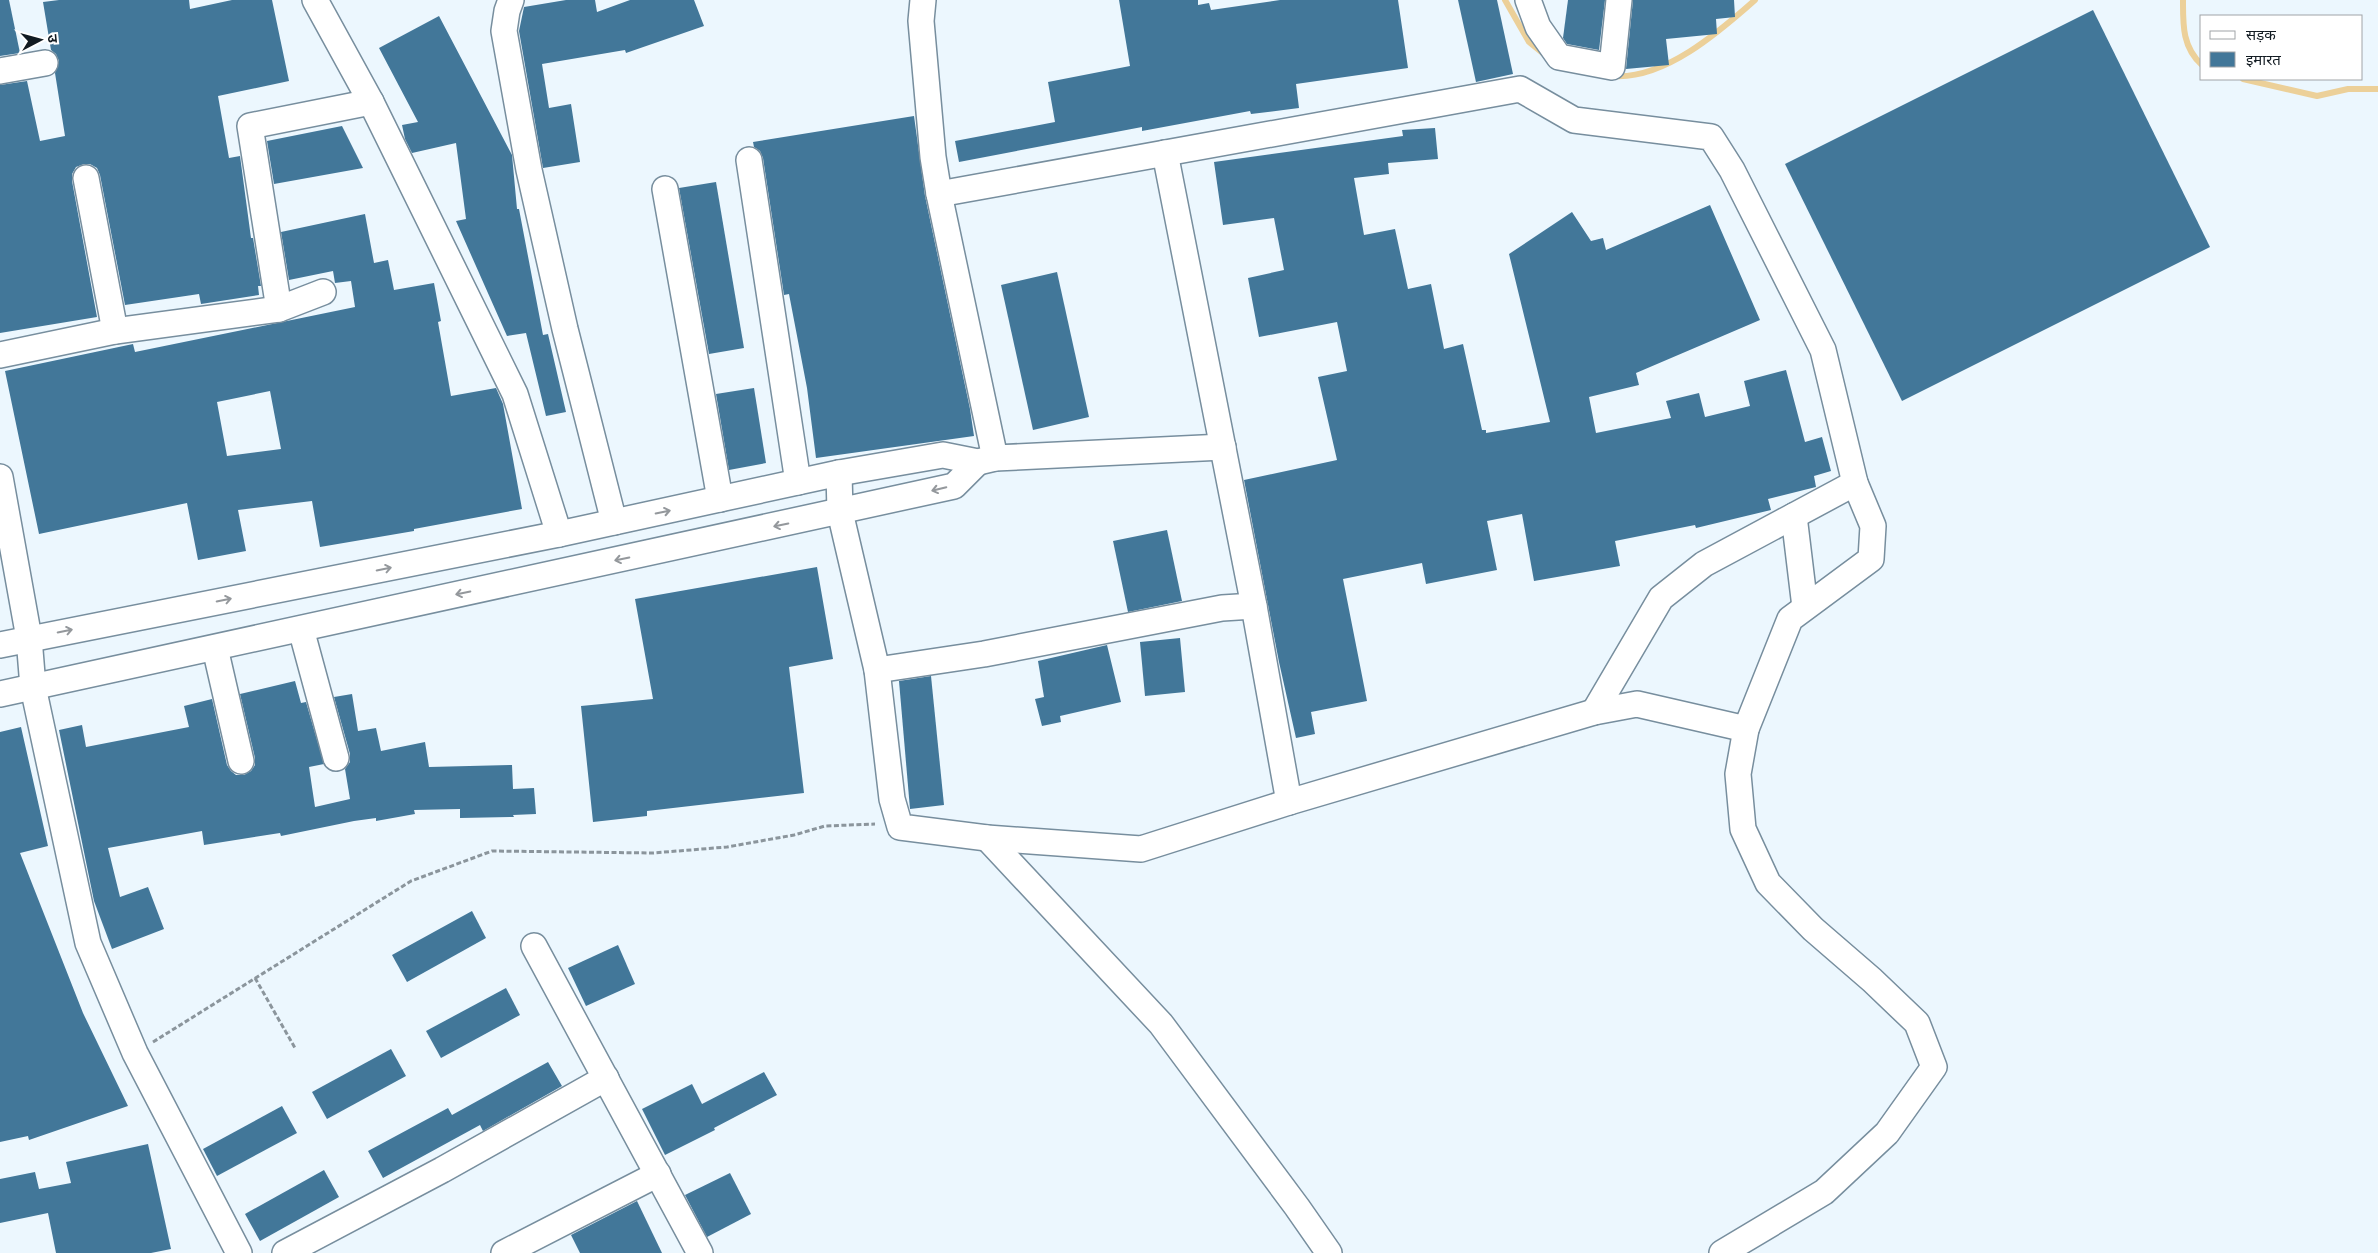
<svg xmlns="http://www.w3.org/2000/svg" width="2378" height="1253" font-family="Rubik,'Noto Sans Devanagari',sans-serif">
<style>
.lines{fill:none;stroke-linecap:round;stroke-linejoin:round}
.stream{stroke:#ecd099;stroke-width:6}
.building{fill:#427799;fill-rule:evenodd}
.minor-casing{stroke:#778e9e;stroke-width:28}
.path{stroke:#8b959c;stroke-width:3;stroke-dasharray:5 2.5;stroke-linecap:butt}
.minor{stroke:#fff;stroke-width:25}
.oneway{stroke:#94989c}
</style>
<rect width="100%" height="100%" fill="#ecf7fe"/>
<g class="lines">
<g class="stream">
<polyline points="1505,0 1529,42 1545,55"/>
<path d="M2183,0C2183,24 2182,47 2202,65"/>
<path d="M1613,76C1664,80 1719,32 1755,0"/>
<polyline points="2243,79 2317,96 2348,89 2378,89"/>
</g>
</g>
<g class="building">
<polygon points="0,0 9,0 20,53 0,56"/>
<polygon points="59,0 189,0 190,9 232,0 272,0 289,81 218,96 229,158 240,156 251,238 253,238 261,286 258,286 259,295 201,304 199,294 125,305 100,175 97,168 90,164 84,164 76,167 72,174 72,181 97,317 0,333 0,85 27,81 40,141 65,136 55,73 59,61 56,54 51,50 43,2"/>
<polygon points="566,0 595,0 597,12 630,0 694,0 704,26 626,53 625,50 542,64 549,108 571,104 580,162 543,168 519,31 524,7"/>
<polygon points="1119,0 1198,0 1198,5 1209,3 1211,10 1280,0 1398,0 1408,68 1296,84 1299,108 1251,114 1250,111 1142,131 1142,127 959,162 955,141 1055,122 1048,82 1130,66"/>
<polygon points="1458,0 1497,0 1513,74 1476,82"/>
<polygon points="1568,0 1605,0 1599,50 1567,44 1563,38"/>
<polygon points="1633,0 1734,0 1735,17 1716,19 1717,34 1666,39 1669,65 1626,69"/>
<polygon points="2093,10 2210,247 1902,401 1785,164"/>
<polygon points="439,16 512,155 517,209 519,209 543,335 548,334 566,412 546,416 526,333 507,336 456,221 466,219 456,143 412,153 405,139 402,125 418,122 379,48"/>
<polygon points="914,116 925,196 970,409 974,436 816,458 807,388 789,294 784,295 763,158 760,151 754,147 753,142"/>
<polygon points="342,126 363,168 274,184 267,141"/>
<polygon points="1435,128 1438,159 1388,163 1389,174 1354,178 1364,235 1395,229 1408,289 1431,284 1444,349 1463,344 1482,430 1486,430 1486,433 1550,422 1509,254 1572,212 1591,241 1603,238 1606,250 1710,205 1760,320 1636,373 1639,385 1589,397 1596,433 1671,418 1666,401 1699,393 1705,417 1750,406 1744,381 1786,370 1805,442 1822,437 1831,471 1814,476 1816,487 1768,499 1771,510 1696,528 1695,525 1615,541 1620,566 1534,581 1522,514 1487,521 1497,570 1426,584 1422,563 1343,579 1367,701 1311,712 1315,734 1296,738 1279,662 1244,480 1337,460 1318,377 1347,371 1337,322 1259,337 1248,278 1284,270 1274,218 1223,225 1214,162 1403,136 1402,130"/>
<polygon points="716,182 744,348 709,354 679,188"/>
<path d="M365,214L374,263L388,260L394,290L434,283L441,321L438,322L451,396L496,388L503,404L522,509L414,529V531L320,547L312,501L238,510L246,551L198,560L187,503L39,534L5,371L133,344L135,352L355,307L351,281L335,283L333,271L289,280L281,232ZM270,391L281,449L227,456L217,402Z"/>
<polygon points="1057,272 1089,417 1033,430 1001,285"/>
<polygon points="754,388 766,463 729,470 716,394"/>
<polygon points="1167,530 1182,601 1128,612 1113,541"/>
<polygon points="817,567 833,659 789,667 804,793 647,811 647,816 593,822 581,706 653,699 635,599"/>
<polygon points="1180,638 1185,692 1145,696 1140,642"/>
<polygon points="1107,645 1121,702 1060,716 1061,722 1042,726 1035,699 1044,697 1038,661"/>
<polygon points="931,676 944,805 910,809 899,681"/>
<polygon points="295,681 301,703 306,702 324,764 309,767 315,807 350,799 345,769 350,762 350,754 334,697 352,694 358,731 376,728 381,751 425,742 429,767 512,765 513,789 534,788 536,814 513,815 514,817 460,818 460,809 414,810 415,814 376,821 376,818 354,821 281,836 280,833 204,845 202,831 108,848 120,897 148,887 164,929 112,949 94,901 59,730 82,725 86,747 189,727 184,706 212,699 227,765 231,771 236,775 244,775 251,771 255,765 255,758 240,694"/>
<polygon points="21,727 48,846 20,853 83,1013 128,1106 29,1140 28,1136 0,1142 0,732"/>
<polygon points="472,911 486,938 407,982 392,955"/>
<polygon points="618,945 635,984 586,1006 568,968"/>
<polygon points="506,988 520,1015 441,1058 426,1031"/>
<polygon points="391,1049 406,1076 327,1119 312,1092"/>
<polygon points="548,1062 562,1086 483,1131 480,1125 383,1178 368,1151 448,1108 452,1115"/>
<polygon points="764,1072 777,1095 714,1128 715,1130 665,1155 642,1109 692,1084 702,1104"/>
<polygon points="282,1106 297,1133 217,1176 203,1149"/>
<polygon points="148,1144 171,1249 151,1253 56,1253 48,1213 0,1223 0,1179 35,1172 39,1189 71,1183 66,1162"/>
<polygon points="324,1170 339,1197 260,1241 245,1214"/>
<polygon points="730,1173 751,1214 707,1237 685,1195"/>
<polygon points="637,1201 662,1253 580,1253 571,1235"/>
</g>
<g class="lines">
<defs>
<g id="minor">
<polyline points="315,0 371,102 515,394 559,534"/>
<polyline points="511,0 507,11 504,31 529,170 565,329 614,522"/>
<polyline points="923,0 921,21 933,157 939,194 995,458"/>
<polyline points="1528,0 1538,27 1559,57 1612,67 1619,0"/>
<polyline points="0,71 45,63"/>
<polyline points="1165,153 1254,606 1289,802"/>
<polyline points="749,160 798,482"/>
<polyline points="86,178 115,331"/>
<polyline points="665,189 720,499"/>
<polyline points="279,309 250,126 371,102"/>
<polyline points="0,355 115,331 279,309 323,292"/>
<polyline points="839,473 840,512 877,670 892,799 900,827 987,838 1141,849 1289,802 1594,712 1637,704 1746,729 1790,619 1871,559 1873,526 1855,483 1823,350 1732,170 1711,137 1574,120 1520,89 939,194"/>
<polyline points="0,477 29,638 33,687 88,943 135,1053 239,1253"/>
<polyline points="1794,516 1805,607"/>
<polyline points="301,629 336,758"/>
<polyline points="0,645 559,534 839,473 943,455 978,462 995,458 1223,447"/>
<polyline points="215,648 241,761"/>
<polyline points="877,670 984,654 1222,608 1254,606"/>
<polyline points="0,694 954,486 978,462"/>
<polyline points="1594,712 1661,598 1704,564 1855,483"/>
<polyline points="987,838 1161,1024 1297,1207 1329,1253"/>
<polyline points="534,946 700,1253"/>
<polyline points="285,1253 442,1170 606,1078"/>
<polyline points="504,1253 658,1174"/>
<polyline points="1722,1253 1824,1192 1887,1133 1934,1067 1917,1023 1872,980 1813,929 1768,883 1743,829 1738,774 1746,729"/>
</g>
</defs>
<use href="#minor" class="minor-casing"/>
<g class="path">
<polyline points="255,978 295,1048"/>
<polyline points="153,1042 411,881 492,851 653,853 727,847 794,835 825,826 875,824"/>
</g>
<use href="#minor" class="minor"/>
</g>
<defs><path id="oneway-shaft" d="M-6 0H5M1.5-3L5.5 0L1.5 3" fill="none" stroke-width="1.6" stroke-linecap="round" stroke-linejoin="round" transform="scale(1.25)"/></defs>
<g class="oneway">
<use href="#oneway-shaft" transform="translate(939 489) rotate(167)"/>
<use href="#oneway-shaft" transform="translate(663 512) rotate(-12)"/>
<use href="#oneway-shaft" transform="translate(781 525) rotate(168)"/>
<use href="#oneway-shaft" transform="translate(622 559) rotate(168)"/>
<use href="#oneway-shaft" transform="translate(384 569) rotate(-11)"/>
<use href="#oneway-shaft" transform="translate(463 593) rotate(168)"/>
<use href="#oneway-shaft" transform="translate(224 600) rotate(-11)"/>
<use href="#oneway-shaft" transform="translate(65 631) rotate(-11)"/>
</g>
<rect x="2200" y="15" width="162" height="65" fill="#ffffff" stroke="#a0a4a7"/>
<rect x="2210" y="31" width="25" height="8" fill="#ffffff" stroke="#a0a4a7"/>
<text x="2246" y="40" font-size="15" fill="#121b22">सड़क</text>
<rect x="2210" y="52" width="25" height="15" fill="#427799" stroke="#a0a4a7"/>
<text x="2246" y="65" font-size="15" fill="#121b22">इमारत</text>
<g transform="translate(40 40) rotate(84)" stroke="#ffffff" stroke-width="4" paint-order="stroke">
<path d="M0-4L9 19L0 12L-9 19Z" fill="#121b22"/>
<text y="-8" font-size="14" font-weight="bold" text-anchor="middle" fill="#121b22">उ</text>
</g>
</svg>
